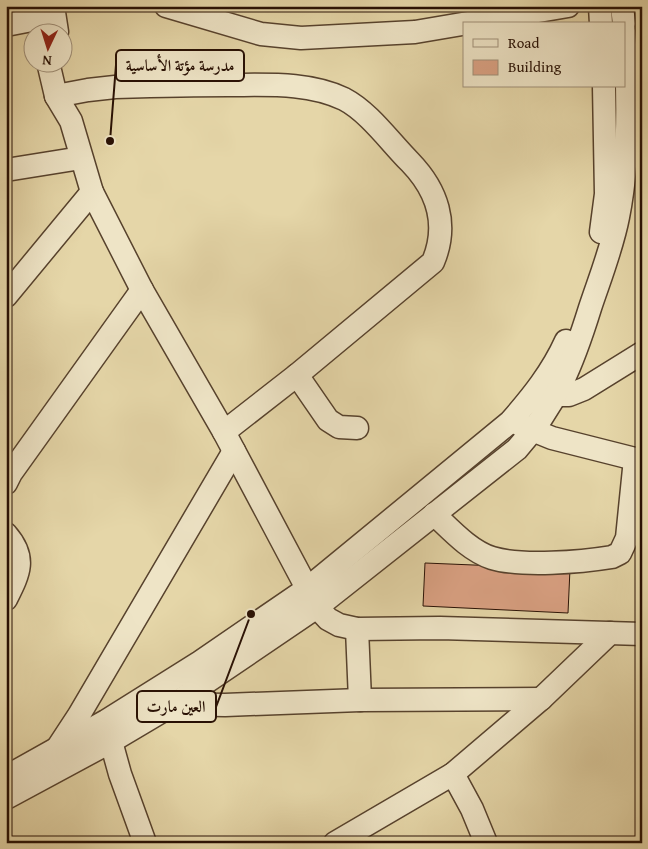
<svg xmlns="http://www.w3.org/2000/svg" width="648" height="849" font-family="'Gentium Book Plus',Amiri,serif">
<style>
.building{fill:#daa183;stroke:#281004}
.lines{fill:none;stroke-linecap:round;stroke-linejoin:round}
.minor-casing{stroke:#57422d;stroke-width:25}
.minor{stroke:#eee4c6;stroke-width:22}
.leader{fill:none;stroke:#281004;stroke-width:2}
.callout-dot{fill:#281004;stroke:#eee4c6;stroke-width:2}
.callout{fill:#eee4c6;stroke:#281004;stroke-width:2}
.callout-label{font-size:16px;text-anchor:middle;font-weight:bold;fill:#281004}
</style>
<rect width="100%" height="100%" fill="#e5d6a8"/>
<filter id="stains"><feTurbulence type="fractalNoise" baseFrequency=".004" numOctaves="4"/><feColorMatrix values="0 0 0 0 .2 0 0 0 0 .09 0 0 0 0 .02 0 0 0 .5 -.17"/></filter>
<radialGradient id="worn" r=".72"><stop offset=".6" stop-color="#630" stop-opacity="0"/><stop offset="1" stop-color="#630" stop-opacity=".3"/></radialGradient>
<polygon class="building" points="425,563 570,569 568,613 423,606"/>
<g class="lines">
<defs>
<g id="minor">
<polyline points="53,6 57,32"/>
<polyline points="166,6 261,34 301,38 415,32 568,6"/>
<polyline points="600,6 601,24"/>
<polyline points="622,6 624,24"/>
<polyline points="6,25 37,19"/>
<polyline points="48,62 56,96 71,121 92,192 142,290 224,432 317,607 328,619 339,625 357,629 440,628 642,634"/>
<path d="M56,96L88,90L115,87C152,86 190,85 228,85C267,85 308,82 344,99C369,112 390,142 410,162C437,190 449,224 433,262L297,375L224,432"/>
<polyline points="6,170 81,158"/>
<polyline points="601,232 606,194 604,86"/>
<polyline points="6,296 92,192"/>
<polyline points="297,375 328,420 339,427 357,428"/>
<polyline points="547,393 557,395 569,395 584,389 642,353"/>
<polyline points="520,425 552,438 635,459 642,459"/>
<polyline points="6,483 11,473 142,290"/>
<path d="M434,514C451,530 470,551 492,558C522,567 581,562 612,557L620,553L627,538L635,459"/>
<path d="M6,534C27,558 19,573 6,599"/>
<polyline points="357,629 360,700"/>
<polyline points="174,704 225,705 360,700 541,699"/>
<polyline points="107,727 120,774 145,843"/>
<polyline points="58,747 79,715 234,451"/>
<polyline points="453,774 472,809 486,843"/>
<path d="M6,777L106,721L200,662L308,588L510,422C532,397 552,372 566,341"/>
<path d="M6,798L110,742L174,704L317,607L517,449C556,406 573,363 590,308C600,278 612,248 618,217C630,156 629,93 624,31"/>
<polyline points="335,843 453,774 541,699 610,633"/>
</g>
</defs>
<use href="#minor" class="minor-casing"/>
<use href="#minor" class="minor"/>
</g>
<path class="leader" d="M110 141L116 65M251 614L216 707"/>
<g class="callout-dot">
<circle cx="110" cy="141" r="5"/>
<circle cx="251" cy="614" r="5"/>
</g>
<g class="callout">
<rect x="116" y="50" width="128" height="31" rx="5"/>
<rect x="137" y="691" width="79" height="31" rx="5"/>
</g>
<g class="callout-label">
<text x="180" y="71">مدرسة مؤتة الأساسية</text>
<text x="176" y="712">العين مارت</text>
</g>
<rect width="648" height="849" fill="none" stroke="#e5d6a8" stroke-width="25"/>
<rect x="8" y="8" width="633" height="834" fill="none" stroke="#281004" stroke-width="2.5"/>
<rect x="12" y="12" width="623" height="824" fill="none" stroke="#281004"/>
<rect x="463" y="22" width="162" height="65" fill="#eee4c6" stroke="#9f8f78"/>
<rect x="473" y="39" width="25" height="8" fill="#eee4c6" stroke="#9f8f78"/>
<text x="508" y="48" font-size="15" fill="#281004">Road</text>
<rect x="473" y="60" width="25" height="15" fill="#daa183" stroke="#9f8f78"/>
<text x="508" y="72" font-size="15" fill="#281004">Building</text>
<g transform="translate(48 48) rotate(184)"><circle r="24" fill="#eee4c6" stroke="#9f8f78"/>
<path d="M0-4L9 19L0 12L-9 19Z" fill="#8f2418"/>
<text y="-8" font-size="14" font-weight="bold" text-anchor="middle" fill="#281004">N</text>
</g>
<rect width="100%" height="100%" filter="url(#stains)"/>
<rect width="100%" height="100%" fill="url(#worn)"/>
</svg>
